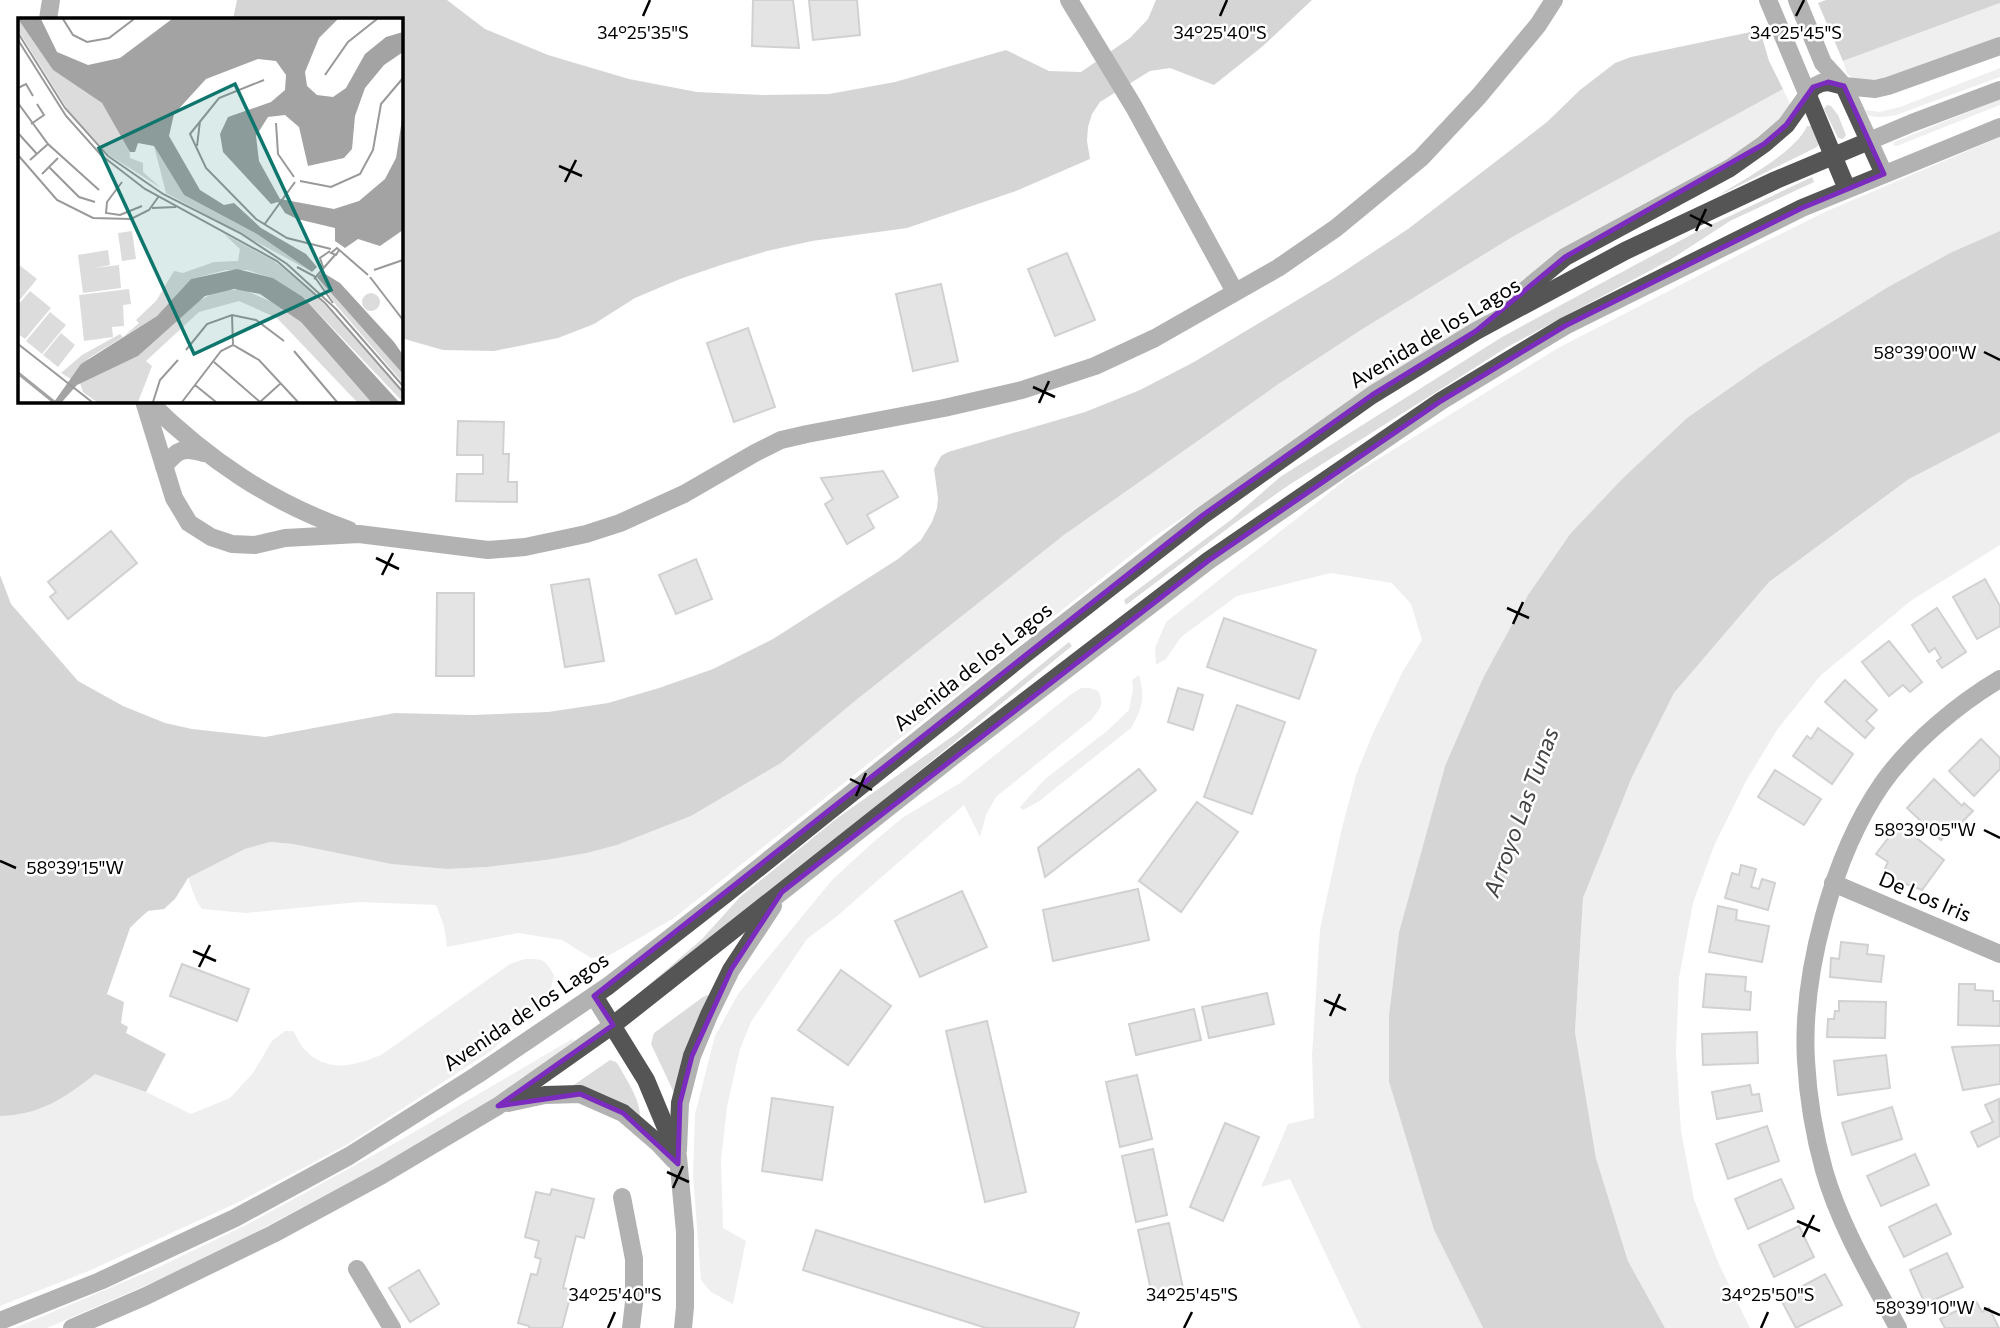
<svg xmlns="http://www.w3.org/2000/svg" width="2000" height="1328" font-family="Commissioner,sans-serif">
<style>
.green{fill:#dcdcdc}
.water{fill:#a3a3a3}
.building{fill:#c4c4c4;stroke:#999;stroke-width:2}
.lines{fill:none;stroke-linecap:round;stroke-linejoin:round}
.minor{stroke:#555;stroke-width:18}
.marked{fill:none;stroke:#7b2cbf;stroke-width:5;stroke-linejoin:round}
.ticks{fill:none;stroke:#000;stroke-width:2.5}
.labels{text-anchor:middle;stroke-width:5;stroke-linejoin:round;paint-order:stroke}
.street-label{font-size:21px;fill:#000;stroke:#fff}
.water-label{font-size:23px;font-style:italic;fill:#444;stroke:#fff}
.inset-river{fill:none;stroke:#a3a3a3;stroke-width:3.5}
.inset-road{fill:none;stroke:#999;stroke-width:2}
.view{fill:#0f766e;fill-opacity:0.15;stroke:#0f766e;stroke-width:3.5}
.inset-edge{fill:none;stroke:#000;stroke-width:3.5}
.ticks-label{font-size:18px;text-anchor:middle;fill:#000;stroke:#fff;stroke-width:5;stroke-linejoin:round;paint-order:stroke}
</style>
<rect width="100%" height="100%" fill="#fff"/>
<g class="green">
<polygon points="2000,3 2000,39 1982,43 1888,79 1856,80 1847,74 1843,61"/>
<path d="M2000,68V77L1896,115C1885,117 1873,119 1864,113L1866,110L1879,112L1900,107Z"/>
<polygon points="1783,89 1792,108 1761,141 1551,264 1479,320 1155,536 674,918 608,956 591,958 562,940 518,933 447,947 444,926 436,905 359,902 246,913 202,909 196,900 188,878 245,849 270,842 293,844 391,864 447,869 487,867 546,860 587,853 617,845 691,816 781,763 855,701 1064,535 1280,383 1361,330 1514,236"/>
<polygon points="2000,99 2000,105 1897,146 1893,145 1894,142"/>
<polygon points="1827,105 1831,106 1838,115 1846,135 1843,139 1838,138 1824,109"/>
<path d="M1807,126H1812L1819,143L1817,147L1716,197C1742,180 1795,153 1807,126Z"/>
<polygon points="2000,137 2000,231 1952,252 1888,287 1764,364 1687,418 1623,478 1570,534 1528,595 1483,678 1445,766 1399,932 1389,1015 1389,1082 1434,1230 1483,1328 1361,1328 1290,1179 1261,1187 1288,1124 1314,1118 1312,1056 1320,929 1341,832 1356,775 1373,733 1403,671 1422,640 1411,604 1392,583 1331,573 1237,596 1181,637 1166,659 1156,665 1155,648 1166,622 1349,477 1558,348 1756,246 1827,211"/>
<polygon points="1812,177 1814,182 1730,221 1670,260 1509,346 1289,485 1235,523 1126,605 1124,600 1232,519 1280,477 1502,337 1696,232"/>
<polygon points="2000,432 2000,545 1912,600 1821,675 1777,730 1746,781 1714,846 1693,903 1679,978 1676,1051 1681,1131 1694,1199 1718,1262 1750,1328 1665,1328 1628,1261 1596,1158 1575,1032 1583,898 1632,777 1674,693 1769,582 1909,479"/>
<path d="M1069,642L1072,646C927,764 784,883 639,1001L636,996L702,939L740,897L836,819L957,733Z"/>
<path d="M1139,675C1145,698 1143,707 1131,728L1038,802L1023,810L1020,807L1045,779L1107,731L1129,710L1133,689L1132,680Z"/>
<path d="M1081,688H1090L1098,691C1105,705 1100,708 1091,720L996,797L986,815L980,837L964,805L836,917L807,939L751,1022L740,1049L727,1107L721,1160L723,1228L746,1241L733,1304L711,1292L701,1280L693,1175L695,1114L715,1036L738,994L832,880L870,845L902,818L960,783L1070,695Z"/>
<path d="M525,959C543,959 545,959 554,975L550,992L529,1016L491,1051L348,1144L241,1201L91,1270L0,1306V1116C40,1115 65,1098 95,1073L146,1092L191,1114L230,1098L253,1073L272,1041L285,1031H293C297,1037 300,1045 306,1051C329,1073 354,1066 381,1055L510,964Z"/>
<polygon points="708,995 712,998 676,1097 651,1044 654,1033 703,997"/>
<polygon points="572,1039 575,1041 574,1043 505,1093 403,1154 254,1233 163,1278 47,1328 15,1328 159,1267 250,1223 397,1142"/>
<path d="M610,1060L616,1062L619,1066C627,1081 640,1099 640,1116L637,1118L568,1089Z"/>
</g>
<g class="water">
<polygon points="237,0 447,0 485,29 548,55 629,79 697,92 763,95 829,94 895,82 1006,50 1049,71 1081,72 1130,38 1148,19 1156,0 1312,0 1263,46 1214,85 1170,68 1150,71 1100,102 1092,114 1088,127 1087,141 1090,159 1016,191 907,228 812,241 767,251 724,264 680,279 635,298 594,324 558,338 494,351 443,350 401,338 401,19 233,19"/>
<polygon points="1826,0 2000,0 2000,3 1843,61 1818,3"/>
<path d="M1760,30L1769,61L1783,89L1514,236L1361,330L1280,383L1064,535L855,701L781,763L691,816L617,845L587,853L546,860L487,867L447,869L391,864L293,844L270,842L245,849L188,878L175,899L164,909L148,911L138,920L130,928L107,994L124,1002L121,1023L128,1027L126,1033L166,1054L146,1092L95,1074C65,1098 40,1115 0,1116V575L11,604L78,681L123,706L165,723L192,729L265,737L395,713L473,715L548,712L608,703L659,688L713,669L773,639L898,559L921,540L932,522L937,508L938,498L934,469L941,456L948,452L1085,412L1140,390L1194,362L1334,278L1408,229L1547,122L1580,90L1615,63L1631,57Z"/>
<polygon points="2000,231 2000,432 1909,479 1769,582 1674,693 1632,777 1583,898 1575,1032 1596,1158 1628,1261 1665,1328 1483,1328 1434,1230 1389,1082 1389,1015 1399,932 1445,766 1483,678 1528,595 1570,534 1623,478 1687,418 1764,364 1888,287 1952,252"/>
</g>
<g class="building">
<polygon points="753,0 793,0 799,48 752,46"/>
<polygon points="809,0 857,0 860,35 813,40"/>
<polygon points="1067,253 1095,320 1055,336 1028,269"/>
<polygon points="941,284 958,361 913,371 896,294"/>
<polygon points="748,328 775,407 734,422 707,343"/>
<polygon points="458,421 504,422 503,454 509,454 508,482 517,482 517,502 456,501 457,474 483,474 483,455 457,455"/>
<polygon points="883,471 898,497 867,515 874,528 847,544 825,504 833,499 821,478"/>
<polygon points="111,531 137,563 68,619 50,597 56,592 48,582"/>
<polygon points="696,559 712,599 676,614 659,575"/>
<polygon points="589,579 604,661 565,667 551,585"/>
<polygon points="1985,579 2000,606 2000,626 1977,639 1953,597"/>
<polygon points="437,593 474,593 474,676 436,676"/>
<polygon points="1937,608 1966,652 1942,668 1937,661 1941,658 1935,648 1929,652 1912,625"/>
<polygon points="1224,618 1316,650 1299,699 1207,667"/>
<polygon points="1889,641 1922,682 1910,692 1903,685 1889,696 1862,662"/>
<polygon points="1845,680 1877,710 1866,721 1874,728 1865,738 1825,702"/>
<polygon points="1178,688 1203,695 1193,730 1168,722"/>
<polygon points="1237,705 1285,722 1252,814 1204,797"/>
<polygon points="1818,728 1853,754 1832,784 1793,756 1807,736 1811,739"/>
<polygon points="1981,739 2000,758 2000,769 1974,796 1949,771"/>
<polygon points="1139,769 1156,790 1045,877 1038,848"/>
<polygon points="1775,770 1821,799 1804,825 1758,797"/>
<polygon points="1934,779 1962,806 1964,803 1973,811 1956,828 1954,826 1941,840 1907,808"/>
<polygon points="1197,802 1238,832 1181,912 1139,881"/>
<polygon points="1899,824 1944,860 1922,890 1882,875 1888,862 1876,854"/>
<polygon points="1741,865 1756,869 1751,887 1759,889 1762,879 1775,883 1768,910 1725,898 1732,873 1739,875"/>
<polygon points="1138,889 1149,940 1053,961 1043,910"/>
<polygon points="962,891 987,947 920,977 895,921"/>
<polygon points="1718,906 1737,910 1736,920 1769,926 1762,962 1709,952"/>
<polygon points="1841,942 1868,945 1867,954 1884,956 1881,982 1830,977 1831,958 1839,959"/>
<polygon points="182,964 249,989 237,1021 170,996"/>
<polygon points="841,970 891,1006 848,1065 798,1030"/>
<polygon points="1706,974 1746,977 1745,991 1751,992 1750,1010 1703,1007"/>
<polygon points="1959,984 1975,984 1975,990 1993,991 1993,1001 2000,1001 2000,1026 1958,1025"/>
<polygon points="1267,993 1274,1024 1209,1038 1202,1007"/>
<polygon points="1839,1001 1886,1002 1885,1038 1827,1037 1828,1019 1834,1019 1835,1011 1839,1011"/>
<polygon points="1194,1009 1201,1040 1136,1055 1129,1024"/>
<polygon points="987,1021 1026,1192 985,1202 946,1031"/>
<polygon points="1757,1032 1758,1063 1703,1065 1702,1034"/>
<polygon points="2000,1045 2000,1084 1963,1090 1952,1047"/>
<polygon points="1886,1055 1890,1088 1838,1095 1834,1061"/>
<polygon points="1137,1075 1152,1139 1120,1147 1106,1082"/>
<polygon points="1750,1085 1752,1095 1759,1094 1762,1111 1717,1119 1712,1092"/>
<polygon points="772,1098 833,1107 822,1180 762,1171"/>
<polygon points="1999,1099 2000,1136 1978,1147 1971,1132 1993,1122 1985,1105"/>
<polygon points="1892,1107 1902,1139 1852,1155 1842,1123"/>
<polygon points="1225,1123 1259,1137 1223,1221 1190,1207"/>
<polygon points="1767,1126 1779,1161 1728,1179 1716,1144"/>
<polygon points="1153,1149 1167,1215 1136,1222 1122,1156"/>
<polygon points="1915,1154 1929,1185 1881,1206 1867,1176"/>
<polygon points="1781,1179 1794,1208 1748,1229 1735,1199"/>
<polygon points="552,1189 594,1199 584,1238 576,1236 563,1288 572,1290 562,1328 529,1328 529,1326 518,1323 531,1274 537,1275 541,1259 535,1257 539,1241 525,1237 536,1192 550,1195"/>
<polygon points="1936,1204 1951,1234 1904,1257 1889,1227"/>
<polygon points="1169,1223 1183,1288 1152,1295 1138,1230"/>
<polygon points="1799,1226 1814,1257 1774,1277 1759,1245"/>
<polygon points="816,1230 1079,1313 1074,1328 986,1328 803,1270"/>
<polygon points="1947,1253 1963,1287 1925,1304 1910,1270"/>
<polygon points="419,1270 439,1304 410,1322 389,1288"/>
<polygon points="1825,1274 1842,1305 1796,1328 1780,1298"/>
<polygon points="1976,1301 1982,1312 1989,1308 1999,1328 1945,1328 1940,1319"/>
</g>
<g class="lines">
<g class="minor">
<polyline points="1069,0 1134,107 1235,292"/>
<polyline points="1768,0 1847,189"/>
<polyline points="1797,0 1823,63 1844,86 1884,174"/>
<polyline points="48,19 51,0"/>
<polyline points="1506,306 1565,257 1730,168 1764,144 1786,125 1813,87 1821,83 1828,82 1844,86 1875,89 1888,86 2000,46"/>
<polyline points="144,401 174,498 189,523 211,537 232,544 255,545 285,538 359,534 488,550 525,547 586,534 620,523 684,494 755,453 781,440 807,434 944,408 1022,390 1095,366 1155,338 1278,268 1336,228 1421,158 1479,96 1538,25 1554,0"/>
<path d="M148,401C208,460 270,502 349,530"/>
<path d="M164,466C178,449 183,447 204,453"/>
<polyline points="1833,883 2000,954"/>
<polyline points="594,996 646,1080 678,1157 685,1232 685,1307 683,1328"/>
<polyline points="508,1103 545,1095 580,1094 623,1113 659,1144 674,1160"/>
<polyline points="678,1150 680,1103 692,1056 709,1015 731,970 773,906"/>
<polyline points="622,1197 634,1259 634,1302 631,1328"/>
<polyline points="357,1269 392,1328"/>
<polyline points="0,1321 100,1281 235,1218 349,1156 477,1075 608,986 726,894 1025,654 1203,515 1372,395 1476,331 1625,251 1776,180 1912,123 2000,90"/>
<polyline points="72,1328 146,1296 273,1234 382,1175 498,1106 613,1025 960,751 1208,561 1441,401 1565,326 1802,208 2000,127"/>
<path d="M1898,1328C1871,1277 1840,1226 1824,1170C1814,1134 1808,1098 1806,1061C1801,974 1833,855 1882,784C1910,744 1959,703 2000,679"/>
</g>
</g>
<path d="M0 0H2000V1328H0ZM1828,82L1844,86L1884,174L1802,208L1565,326L1441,401L1208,561L782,892L731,970L692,1056L680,1103L678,1164L623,1113L580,1094L498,1106L613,1025L594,996L1203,515L1372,395L1476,331L1565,257L1764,144L1786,125L1813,87Z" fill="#fff" fill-opacity=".55" fill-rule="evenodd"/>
<path class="marked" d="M1828,82L1844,86L1884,174L1802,208L1565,326L1441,401L1208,561L782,892L731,970L692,1056L680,1103L678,1164L623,1113L580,1094L498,1106L613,1025L594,996L1203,515L1372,395L1476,331L1565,257L1764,144L1786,125L1813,87Z"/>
<path class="ticks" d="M643,16L650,0M1220,16L1227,0M1796,16L1804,0M559,166L582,176M565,182L576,160M1690,215L1712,226M1696,231L1706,209M1984,352L2000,360M1033,387L1055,397M1039,403L1049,381M376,558L399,569M382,575L393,553M1507,608L1529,618M1513,624L1523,602M850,779L872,790M856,796L866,773M1984,830L2000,838M0,861L16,868M193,951L216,961M199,967L210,945M1324,1000L1346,1010M1330,1016L1340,994M667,1172L689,1182M673,1188L683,1166M1797,1221L1820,1231M1803,1237L1814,1215M1984,1308L2000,1315M608,1328L615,1312M1184,1328L1192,1312M1761,1328L1768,1312"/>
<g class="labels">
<g class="street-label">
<text transform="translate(1435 333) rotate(-31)" y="7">Avenida de los Lagos</text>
<text transform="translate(973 667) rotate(-38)" y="7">Avenida de los Lagos</text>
<text transform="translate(1925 897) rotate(23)" y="7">De Los Iris</text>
<text transform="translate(526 1012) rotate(-34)" y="7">Avenida de los Lagos</text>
</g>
<g class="water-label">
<text transform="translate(1521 812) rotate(-70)" y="8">Arroyo Las Tunas</text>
</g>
</g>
<g transform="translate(18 18)">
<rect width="385" height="385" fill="#fff"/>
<path d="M0,1L35,52L84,85L111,128L112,140L125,145V154L143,170L91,137L50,92L0,12ZM136,128L166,177L239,216L294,254L148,175ZM114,213L118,241L104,243L100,215ZM206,216L256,243L298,277L385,375V384L285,279L255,260L229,252H208L173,261L139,298L71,340L53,361L43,355L64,337L102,316L105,319L121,305L118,302L138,283L156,253L165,255L196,244L220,243L222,231ZM90,232L92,247L76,250L101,247L103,270L65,275L60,237ZM0,246L19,261L0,284ZM299,259L385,356V365L318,287ZM111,271L113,286L105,287L106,308L94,309L95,319L66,323L61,277ZM201,272H226L259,286L283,304L353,384H339L259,300L221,283L181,294L128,343L134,348L120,384H79L65,374L62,365L120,338L175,286ZM12,273L33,290L7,321L0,316V287ZM344 284a9 9 0 1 1 18 0a9 9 0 1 1-18 0ZM32,294L48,307L24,336L8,323ZM43,315L57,327L40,349L25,337Z" fill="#dcdcdc"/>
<path d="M0,1H23L39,34L70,47L102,40L154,1H320L301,20L287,54L289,68L299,77L315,79L328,70L347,36L368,19L385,14V34L366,47L347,70L337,98L334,131L326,140L290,148L281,109L267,97L250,99L238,118L241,143L262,181L316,191L341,183L367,161L378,140L385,95V212L362,228L340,221L327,230L317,223V210L279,201L267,195L260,184L253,186L205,134L202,116L210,99L253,84L267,72L268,57L258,43L240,41L188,61L156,96L151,118L182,172L206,187L216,185L243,210L288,236L299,249L294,254L239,216L166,177L136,128L120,125L117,134H112L84,85L35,52ZM219,251L255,260L285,279L381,384H353L283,304L242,276L216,271L187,278L120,338L59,367L44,384H36L63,346L139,298L173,261ZM304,254L322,265L376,324L385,337V356L299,259Z" fill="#a3a3a3"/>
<path class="inset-river" d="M0,355L36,384"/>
<path class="inset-road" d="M45,1L55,17L69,24L91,20L116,1M0,15L47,90L90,138L145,176L222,215L269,246L318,291L385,368M0,22L48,98L83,137L127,171L259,243L307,285L385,374M307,57L330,24L359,1M246,62L201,80L172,116L188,150L238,201L269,220L313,231M0,70L8,66L15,78M0,85L30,126L81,172M258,105L260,136L276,159M13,106L26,97L19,86M0,115L19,136M179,128L182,103M0,137L39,182L75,200L113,201L131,192L141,178M12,142L30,126M31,149L61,179L77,184M24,156L40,140M282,163L313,169L342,156L355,132L363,86L385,60M104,164L89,184L88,195L102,197L124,188M134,190L158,189M246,207L277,164M321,232L318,237L313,235L319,230L350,257M279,249L296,258L315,285M305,249L302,240L312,233M356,252L385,242M352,259L385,302M296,261L317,237M214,297L215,327M0,326L74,384M168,332L189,306L214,297L238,302L266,323M276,333L319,384M196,344L242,384M177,367L198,384M135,384L142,362L160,342M164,384L203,333L215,327L241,342L280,384M242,384L263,365"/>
<path class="view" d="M217,66L313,272L176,336L81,130Z"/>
<rect width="385" height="385" class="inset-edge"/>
</g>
<g class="ticks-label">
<text x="643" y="39">34°25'35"S</text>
<text x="1220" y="39">34°25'40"S</text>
<text x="1796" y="39">34°25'45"S</text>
<text x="1925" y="359">58°39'00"W</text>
<text x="1925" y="836">58°39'05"W</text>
<text x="75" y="874">58°39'15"W</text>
<text x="615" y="1301">34°25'40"S</text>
<text x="1192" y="1301">34°25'45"S</text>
<text x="1768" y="1301">34°25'50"S</text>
<text x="1925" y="1314">58°39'10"W</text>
</g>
</svg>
